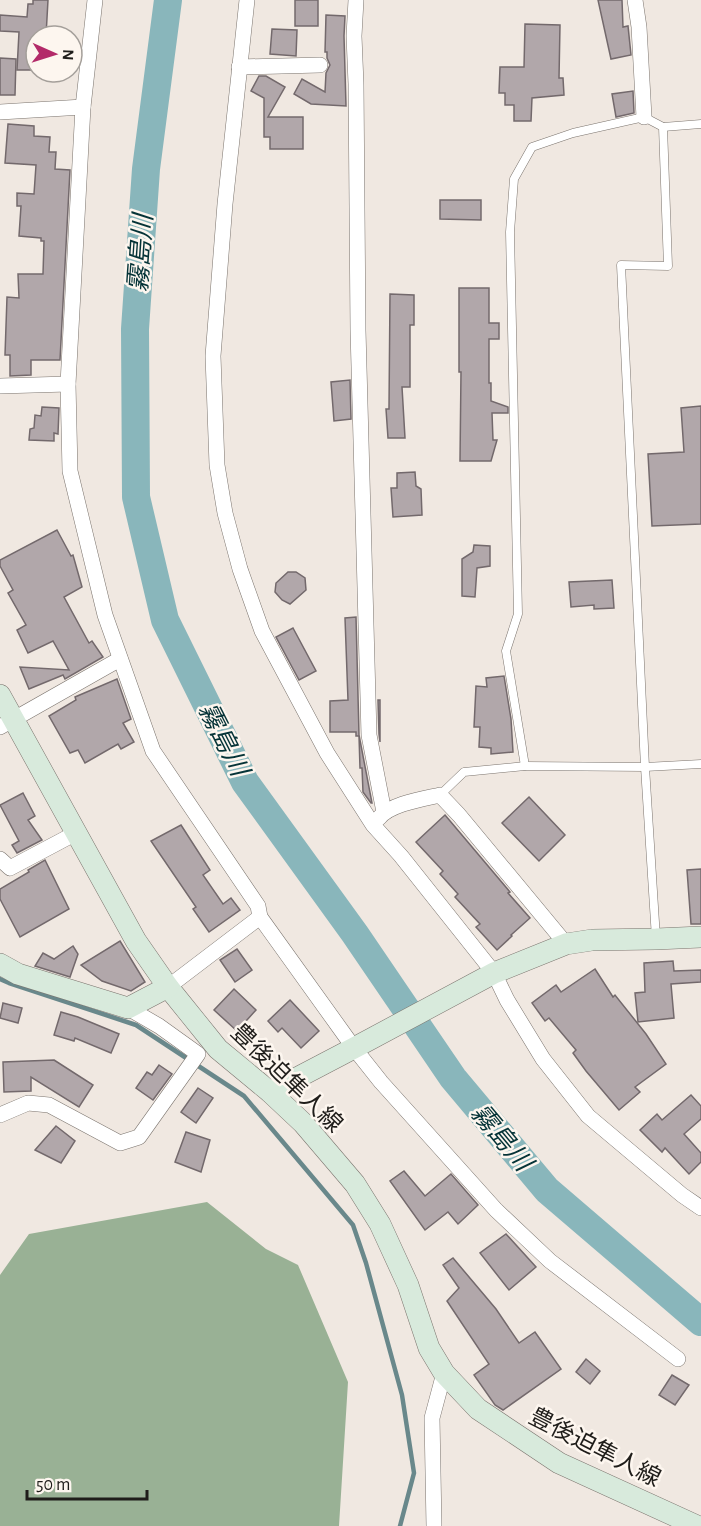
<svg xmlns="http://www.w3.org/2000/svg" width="701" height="1526" font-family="'Alegreya Sans','Noto Sans JP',sans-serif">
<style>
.forest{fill:#99b195}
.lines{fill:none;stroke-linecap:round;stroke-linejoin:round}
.stream{stroke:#69888b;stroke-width:4.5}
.river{stroke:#89b6bb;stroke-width:28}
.building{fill:#b1a7aa;stroke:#73696c;stroke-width:1.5}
.lane-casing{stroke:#7b746e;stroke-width:9}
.street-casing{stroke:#7b746e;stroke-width:16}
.secondary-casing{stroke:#7b746e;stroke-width:22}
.lane{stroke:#fff;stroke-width:8}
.street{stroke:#fff;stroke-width:15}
.secondary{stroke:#d8eadc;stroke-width:21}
.labels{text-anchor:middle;stroke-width:5;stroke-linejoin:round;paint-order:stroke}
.street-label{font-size:24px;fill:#1f1d1a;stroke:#fdf6ef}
.water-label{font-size:26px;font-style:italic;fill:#053337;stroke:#fdf6ef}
</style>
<rect width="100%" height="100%" fill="#f0e8e1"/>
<polygon class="forest" points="207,1202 266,1249 298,1265 348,1382 339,1526 0,1526 0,1275 29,1234"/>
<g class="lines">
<polyline class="stream" points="0,979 9,983 136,1025 244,1096 353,1225 366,1263 402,1395 414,1473 400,1526"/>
<polyline class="river" points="168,0 146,169 135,329 136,497 165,620 245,782 355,934 453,1078 547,1190 701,1322"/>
</g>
<g class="building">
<polygon points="33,0 48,0 46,36 36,36 34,70 17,70 19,32 0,31 0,15 27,17 28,4 33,4"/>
<rect x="295" y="0" width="23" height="26"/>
<polygon points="598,0 622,0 623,27 628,26 631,55 611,59"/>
<polygon points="326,15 345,16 344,36 346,106 311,104 294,94 302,79 325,92 326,73 330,65 327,58 327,52 325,52"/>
<polygon points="525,24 560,25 559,78 563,78 564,95 532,98 531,121 514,121 514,105 505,105 505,93 499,93 500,67 524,67"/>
<polygon points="272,29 297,30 296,56 270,54"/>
<polygon points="0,58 16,59 15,95 0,95"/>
<polygon points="259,76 266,76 285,87 268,117 303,117 303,149 270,149 270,137 264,137 264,98 251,91"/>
<polygon points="633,91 634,113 616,117 612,94"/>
<polygon points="8,124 34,126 34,136 50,137 49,152 56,152 55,169 70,170 60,360 31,360 31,375 10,376 10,355 5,355 7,297 19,298 18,274 43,274 44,241 41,241 41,238 19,236 21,206 17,206 17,193 34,194 36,165 5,163"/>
<polygon points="440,200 481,200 481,220 440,219"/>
<polygon points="459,288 489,288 489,323 499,323 499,339 489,339 489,383 491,383 491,401 508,407 508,413 492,413 493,440 497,440 491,461 460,461 461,372 459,372"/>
<polygon points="390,294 414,295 414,325 410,325 410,387 402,387 405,438 388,438 386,409 389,409"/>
<polygon points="350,380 351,419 334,421 331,382"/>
<polygon points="701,406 701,524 652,526 648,454 684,452 681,408"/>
<polygon points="42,407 59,408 58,434 54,433 54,441 29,440 30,429 34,428 35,415 41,416"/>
<polygon points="415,472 416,486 421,489 422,515 393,517 391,488 397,488 397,473"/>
<polygon points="57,530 71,556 73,555 82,587 64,597 89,643 92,641 103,657 65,679 63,675 29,689 20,667 69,670 53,641 28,653 17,630 26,625 8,593 13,590 0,566 0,560"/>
<polygon points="474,545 490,546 490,566 477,568 475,597 462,596 462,559 473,552"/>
<polygon points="288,572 296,572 305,578 306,590 290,604 282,600 275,592 276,583"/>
<polygon points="612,580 614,608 594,609 594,605 571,607 569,582"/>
<polygon points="356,617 359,735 372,803 371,803 363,792 362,768 360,768 359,736 356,736 356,732 330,732 330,701 348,700 345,618"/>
<polygon points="293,628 316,671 299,680 276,637"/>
<polygon points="504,676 511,719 513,752 491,754 491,748 479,747 480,727 474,727 476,686 487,687 486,678"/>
<polygon points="117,679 131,719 123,723 134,742 121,749 118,744 85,763 78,750 70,753 49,716 76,700 75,697"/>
<polygon points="378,700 380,700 380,742 379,734"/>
<polygon points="23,793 35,816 28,820 42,840 17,853 12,845 19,841 0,805"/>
<polygon points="529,797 565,835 539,861 502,823"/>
<polygon points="445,815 510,892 508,893 530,918 511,935 512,936 497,950 476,927 480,924 455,897 458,894 440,874 443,871 416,842"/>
<polygon points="181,825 210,870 203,875 223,904 231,898 240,910 209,932 193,909 196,907 151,841"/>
<polygon points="45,860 69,909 20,937 0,899 0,889 29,872 28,870"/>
<polygon points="701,869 701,924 691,924 687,870"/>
<polygon points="120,941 145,982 131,991 102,981 81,965"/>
<polygon points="73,946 78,954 70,977 35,966 43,953 54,959"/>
<polygon points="237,949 252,970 235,982 220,960"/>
<polygon points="673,961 674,971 701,970 701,982 671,984 674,1018 638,1022 635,993 645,992 644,963"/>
<polygon points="595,969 613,997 615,995 646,1034 666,1064 635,1087 640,1092 619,1110 586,1071 573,1053 576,1050 549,1018 545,1021 532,1003 556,985 561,992"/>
<polygon points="234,989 256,1010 237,1031 214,1010"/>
<polygon points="290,1000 319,1031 301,1048 282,1028 278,1032 268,1021"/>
<polygon points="3,1003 22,1008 18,1023 0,1018"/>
<polygon points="61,1012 78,1017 119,1034 111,1053 75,1038 74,1041 54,1035"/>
<polygon points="54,1060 93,1085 79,1107 31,1077 31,1091 4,1092 3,1062"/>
<polygon points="159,1065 172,1074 153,1100 136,1088 147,1072 152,1075"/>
<polygon points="198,1088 213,1098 196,1123 181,1112"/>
<polygon points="691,1095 701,1106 701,1119 684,1134 701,1153 701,1162 689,1174 665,1148 662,1152 640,1130 657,1114 662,1120"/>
<polygon points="56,1126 75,1141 61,1163 35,1150"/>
<polygon points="186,1132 210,1140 201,1172 175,1162"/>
<polygon points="404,1171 425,1196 451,1174 478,1205 458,1224 448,1212 425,1230 390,1181"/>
<polygon points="506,1234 536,1267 509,1290 480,1253"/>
<polygon points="453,1258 496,1309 519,1343 535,1332 561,1369 503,1410 495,1405 474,1375 489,1364 447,1301 459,1288 443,1265"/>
<polygon points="586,1359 600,1371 590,1384 576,1372"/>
<polygon points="672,1375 689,1385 675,1405 659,1395"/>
</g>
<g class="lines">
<defs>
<g id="lane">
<polyline points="663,127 701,124"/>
<polyline points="525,766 506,651 518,614 510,232 514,179 532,147 573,133 644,117 663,127 668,266 621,265 645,767 656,938"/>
<polyline points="440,795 464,772 525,766 645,767 701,764"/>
</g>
<g id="street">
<polyline points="95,0 83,107 68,384 70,471 105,615 153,751 258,906 260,917 354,1048 381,1082 496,1210 550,1261 678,1359"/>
<polyline points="247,0 225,204 213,356 217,465 225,513 240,569 262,631 327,753 373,825 401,856 494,973 507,1000 543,1059 588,1116 682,1195 701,1208"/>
<polyline points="356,0 354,36 356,84 358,330 369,735 384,812"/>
<polyline points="635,0 639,27 644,117"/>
<polyline points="239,67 320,65"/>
<polyline points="0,112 83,107"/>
<polyline points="0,386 68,384"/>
<polyline points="0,727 120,659"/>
<path d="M379,818C390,804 422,799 440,795L459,815L566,944"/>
<polyline points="0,859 10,868 76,833"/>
<polyline points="168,987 260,917"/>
<polyline points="0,1115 28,1103 49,1105 120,1143 139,1137 198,1054 159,1026 128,1008"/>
<polyline points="434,1526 432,1418 444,1373"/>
</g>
<g id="secondary">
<polyline points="0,695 136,941 168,987 218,1049 270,1092 303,1123 355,1184 380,1224 408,1285 429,1348 444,1373 478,1409 559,1463 697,1526"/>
<polyline points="0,964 18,974 128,1008 168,987"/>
<polyline points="270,1092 354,1048 494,973 566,944 592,940 656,939 701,937"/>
</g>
</defs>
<use href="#lane" class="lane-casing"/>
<use href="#street" class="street-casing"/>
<use href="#secondary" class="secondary-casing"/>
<use href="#lane" class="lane"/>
<use href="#street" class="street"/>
<use href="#secondary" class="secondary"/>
</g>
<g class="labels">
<g class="street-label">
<text transform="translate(287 1078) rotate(44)" y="8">豊後迫隼人線</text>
<text transform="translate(595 1447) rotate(27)" y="8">豊後迫隼人線</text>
</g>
<g class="water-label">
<text transform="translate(140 253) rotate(-86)" y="9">霧島川</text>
<text transform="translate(224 739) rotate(63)" y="9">霧島川</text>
<text transform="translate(502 1137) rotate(50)" y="9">霧島川</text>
</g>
</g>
<g transform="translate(54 54) rotate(93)"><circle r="28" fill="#fdf6ef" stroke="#a49f9a" stroke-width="1.5"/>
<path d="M0-4.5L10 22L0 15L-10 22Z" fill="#b32a69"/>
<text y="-9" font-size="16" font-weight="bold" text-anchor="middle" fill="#1f1d1a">N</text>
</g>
<path d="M27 1490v9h120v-9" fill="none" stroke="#1f1d1a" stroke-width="3"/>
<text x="36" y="1490" font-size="18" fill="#1f1d1a" stroke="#fdf6ef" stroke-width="4.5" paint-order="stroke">50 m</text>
</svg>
